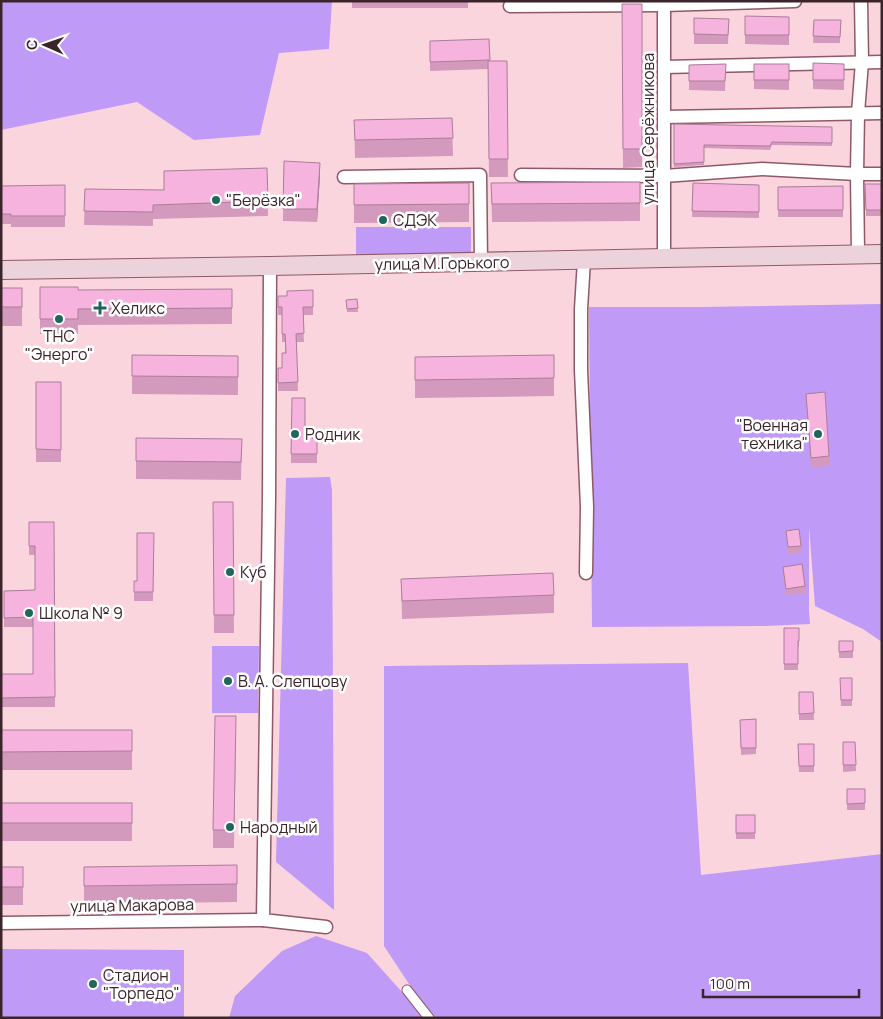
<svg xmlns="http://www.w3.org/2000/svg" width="883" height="1019" font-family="Manrope,sans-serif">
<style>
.green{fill:#bf9af7}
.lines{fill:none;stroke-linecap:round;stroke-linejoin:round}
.pedestrian-casing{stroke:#8e5968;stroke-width:11}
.minor-casing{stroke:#8e5968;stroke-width:15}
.secondary-casing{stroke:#8e5968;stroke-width:20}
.pedestrian{stroke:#fff;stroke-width:9}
.minor{stroke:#fff;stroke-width:12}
.secondary{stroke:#ecd2da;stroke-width:18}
.wall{fill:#d49abe}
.shaded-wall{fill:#ac7d9b}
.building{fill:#f6b3dd;stroke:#ac7d9b}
.poi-dot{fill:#1f675d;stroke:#fff;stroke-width:2}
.labels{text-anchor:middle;stroke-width:5;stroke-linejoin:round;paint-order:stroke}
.street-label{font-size:16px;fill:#3b242a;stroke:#fff}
.poi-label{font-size:16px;fill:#3b242a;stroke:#fff;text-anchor:start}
</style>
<rect width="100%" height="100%" fill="#fbd5de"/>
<g class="green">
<polygon points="1,1 332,1 329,49 279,53 260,135 194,140 137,102 1,130"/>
<rect x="356" y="227" width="115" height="29"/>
<polygon points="882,304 882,642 863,629 815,606 809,526 809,610 810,624 766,626 592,627 589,307 701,307"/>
<polygon points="330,477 332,490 334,910 276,862 286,478"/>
<polygon points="212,646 259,646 258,713 212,713"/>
<polygon points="688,663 701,875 882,854 882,1018 436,1018 413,990 384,946 384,666"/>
<polygon points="316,936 367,953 402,992 423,1018 229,1018 235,996 282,951"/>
<polygon points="1,949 184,950 184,1018 1,1018"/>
</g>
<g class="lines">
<defs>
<polyline id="pedestrian" points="407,990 429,1018"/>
<g id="minor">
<polyline points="664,1 664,258"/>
<polyline points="510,6 663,5 795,1"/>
<polyline points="664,67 882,62"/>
<polyline points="664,117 882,113"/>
<polyline points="521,175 664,176 762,169 857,174 882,174"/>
<polyline points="344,177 480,175 481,262"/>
<polyline points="858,254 857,174 858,113 862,62 861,1"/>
<polyline points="584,260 581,309 581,370 587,507 586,573"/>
<polyline points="270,266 269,498 263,920 326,927"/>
<polyline points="1,923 263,920"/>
</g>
<polyline id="secondary" points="1,270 270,266 664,258 882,254"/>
</defs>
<use href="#pedestrian" class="pedestrian-casing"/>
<use href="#minor" class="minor-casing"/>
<use href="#secondary" class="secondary-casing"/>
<use href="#pedestrian" class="pedestrian"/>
<use href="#minor" class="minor"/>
<use href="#secondary" class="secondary"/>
</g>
<g class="wall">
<rect x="352" y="1" width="116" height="7"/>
<polygon points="622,4 642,4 642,167 623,168"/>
<polygon points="745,16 789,17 789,45 745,44"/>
<polygon points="729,19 728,44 694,44 694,34"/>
<polygon points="814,20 841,20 840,43 813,43"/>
<polygon points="489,39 490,61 507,61 508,177 489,177 488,69 430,71 430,50"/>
<polygon points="813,63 844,64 844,90 813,89"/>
<polygon points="726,64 725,91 689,90 689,65"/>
<polygon points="754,64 789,64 789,90 754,89"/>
<polygon points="452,118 453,156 355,158 354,120"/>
<polygon points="674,124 832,127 832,146 772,145 770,150 704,148 704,165 674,167"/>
<polygon points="284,161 320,175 317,222 283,221"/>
<polygon points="267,168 268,216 153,219 153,226 84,225 85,189 164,190 164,171"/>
<polygon points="640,182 640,221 492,222 491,183"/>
<polygon points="469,183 469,222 354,223 354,184"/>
<polygon points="693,183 759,185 759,218 692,217"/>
<polygon points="865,184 882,184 882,216 866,216"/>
<polygon points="65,185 65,227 11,227 11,224 1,224 1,186"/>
<polygon points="843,186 843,217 778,217 778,187"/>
<polygon points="40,287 78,290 232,289 232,324 78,325 78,334 40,334"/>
<rect x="1" y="288" width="21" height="38"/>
<polygon points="313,290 313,315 303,315 304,342 296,342 298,391 278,391 278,368 282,368 285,353 285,342 282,342 282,315 278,315 278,296 287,296"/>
<polygon points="357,299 358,312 347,312 346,300"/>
<polygon points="132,355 238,356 238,395 132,394"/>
<polygon points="554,355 554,396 415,398 415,357"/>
<rect x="36" y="382" width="25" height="80"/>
<polygon points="806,394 829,456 829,466 811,467"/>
<polygon points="292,398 305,426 312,438 317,438 317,463 291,463"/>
<polygon points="136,438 242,439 241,480 136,479"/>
<polygon points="213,502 233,502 234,633 214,633"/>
<polygon points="29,522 54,522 55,707 1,707 1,674 33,674 33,627 4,627 4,591 35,590 35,555 29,555"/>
<polygon points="786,531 801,546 801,552 788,554"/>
<polygon points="154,533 153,601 134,601 134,581 137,581"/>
<polygon points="783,567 805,586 805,593 786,595 783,573"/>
<polygon points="401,579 554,595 554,613 402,619"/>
<polygon points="784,628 799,628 799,647 798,647 798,670 784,670"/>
<rect x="839" y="641" width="14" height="17"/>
<polygon points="840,678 852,678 852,706 841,706"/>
<polygon points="799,692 813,692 814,720 799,720"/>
<polygon points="756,719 756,754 741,755 740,720"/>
<rect x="1" y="730" width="131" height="40"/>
<polygon points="236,735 234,848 213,848 213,830"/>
<polygon points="843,742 855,742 856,771 843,772"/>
<polygon points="798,744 814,744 814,772 799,772"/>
<rect x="847" y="789" width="18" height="21"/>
<rect x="1" y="803" width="131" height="38"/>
<rect x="736" y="815" width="19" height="24"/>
<polygon points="237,865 237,902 84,904 84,867"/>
<rect x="1" y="867" width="22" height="38"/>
</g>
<polygon class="shaded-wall" points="320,163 320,175 317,222 317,209"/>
<g class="building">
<polygon points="622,4 642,4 642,149 623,149"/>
<polygon points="745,16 789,17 789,35 745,35"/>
<polygon points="694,18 729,19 728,35 694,34"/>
<polygon points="814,20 841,20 840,37 813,36"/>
<polygon points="489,39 490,60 430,62 430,41"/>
<polygon points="488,61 507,61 508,159 489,159"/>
<polygon points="813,63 844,64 844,80 813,80"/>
<polygon points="726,64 725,81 689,81 689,65"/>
<rect x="754" y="64" width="35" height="16"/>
<polygon points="452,118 453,138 355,140 354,120"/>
<polygon points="674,124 832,127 832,143 772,142 770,146 704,145 704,162 674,164"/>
<polygon points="284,161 320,163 317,209 283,209"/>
<polygon points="267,168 268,201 153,205 153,212 84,211 85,189 164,190 164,171"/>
<polygon points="640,182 640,203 492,204 491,183"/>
<polygon points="469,183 469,204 354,205 354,184"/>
<polygon points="693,183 759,185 759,212 692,211"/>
<polygon points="865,184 882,184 882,210 866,210"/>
<polygon points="65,185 65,216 11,216 11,214 1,214 1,186"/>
<polygon points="843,186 843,210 778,210 778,187"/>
<polygon points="40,287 78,287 78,290 232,289 232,308 78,309 78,319 40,319"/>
<rect x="1" y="288" width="21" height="19"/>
<polygon points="313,290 313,307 303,307 304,333 296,334 298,382 278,383 278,368 282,368 282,353 286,353 285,334 282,334 282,307 278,307 278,296 287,296 287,291"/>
<polygon points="357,299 358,308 347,309 346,300"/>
<polygon points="132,355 238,356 238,377 132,376"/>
<polygon points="554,355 554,378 415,380 415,357"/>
<polygon points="36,382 61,382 61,450 36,449"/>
<polygon points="825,392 829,456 811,458 806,394"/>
<polygon points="292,398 305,398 305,426 312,426 312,438 317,438 317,454 291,454"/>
<polygon points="136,438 242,439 241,462 136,461"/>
<polygon points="213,502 233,502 234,615 214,615"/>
<polygon points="29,522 54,522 55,697 1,698 1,674 33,674 33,617 4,618 4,591 35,590 35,546 29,546"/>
<polygon points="799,529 801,546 788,547 786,531"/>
<polygon points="137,533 154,533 153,592 134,592 134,581 137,581"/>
<polygon points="802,564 805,586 786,589 783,567"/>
<polygon points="553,573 554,595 402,601 401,579"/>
<polygon points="784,628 799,628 799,641 798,641 798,664 784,664"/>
<polygon points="839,641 853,641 853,651 839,652"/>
<polygon points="840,678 852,678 852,700 841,700"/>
<polygon points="799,692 813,692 814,713 799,714"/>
<polygon points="215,716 236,716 234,830 213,830"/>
<polygon points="756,719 756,748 741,748 740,720"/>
<polygon points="1,730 132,730 132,751 1,752"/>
<polygon points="843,742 855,742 856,765 843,765"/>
<polygon points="798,744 814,744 814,766 799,766"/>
<polygon points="847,789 865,789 865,803 847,804"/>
<rect x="1" y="803" width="131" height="20"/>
<rect x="736" y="815" width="19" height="18"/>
<polygon points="237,865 237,884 84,886 84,867"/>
<rect x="1" y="867" width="22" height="20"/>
</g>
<g class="poi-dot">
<circle cx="216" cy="200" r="5"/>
<circle cx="383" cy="220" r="5"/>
<path d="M97.5 300.5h5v5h5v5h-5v5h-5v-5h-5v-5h5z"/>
<circle cx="59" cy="319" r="5"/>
<circle cx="295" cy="434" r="5"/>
<circle cx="818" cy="434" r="5"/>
<circle cx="230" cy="572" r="5"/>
<circle cx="29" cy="613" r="5"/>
<circle cx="228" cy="681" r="5"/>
<circle cx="230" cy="827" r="5"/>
<circle cx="93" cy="984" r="5"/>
</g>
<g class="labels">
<g class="street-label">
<text transform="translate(648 129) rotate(-90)" y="6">улица Серёжникова</text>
<text transform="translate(442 263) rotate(-1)" y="6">улица М.Горького</text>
<text transform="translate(132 905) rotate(-1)" y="6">улица Макарова</text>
</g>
<g class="poi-label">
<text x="226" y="206">"Берёзка"</text>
<text x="393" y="226">СДЭК</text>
<text x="111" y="314">Хеликс</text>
<text x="59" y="342" text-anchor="middle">ТНС<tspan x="59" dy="18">"Энерго"</tspan></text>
<text x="808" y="431" text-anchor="end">"Военная<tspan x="808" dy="18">техника"</tspan></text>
<text x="305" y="440">Родник</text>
<text x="240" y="578">Куб</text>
<text x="39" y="619">Школа № 9</text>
<text x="238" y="687">В. А. Слепцову</text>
<text x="240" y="833">Народный</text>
<text x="103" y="981">Стадион<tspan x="103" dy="18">"Торпедо"</tspan></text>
</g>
</g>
<rect width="883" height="1019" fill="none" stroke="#3b242a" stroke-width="5"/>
<g transform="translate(45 45) rotate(272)" stroke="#ffffff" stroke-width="4" paint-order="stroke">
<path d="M0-4L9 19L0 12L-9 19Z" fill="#3b242a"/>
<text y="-8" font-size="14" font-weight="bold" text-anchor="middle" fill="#3b242a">С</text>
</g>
<path d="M703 989v8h156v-8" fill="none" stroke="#3b242a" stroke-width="2.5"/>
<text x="710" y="989" font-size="15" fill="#3b242a" stroke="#ffffff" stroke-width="4" paint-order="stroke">100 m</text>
</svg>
